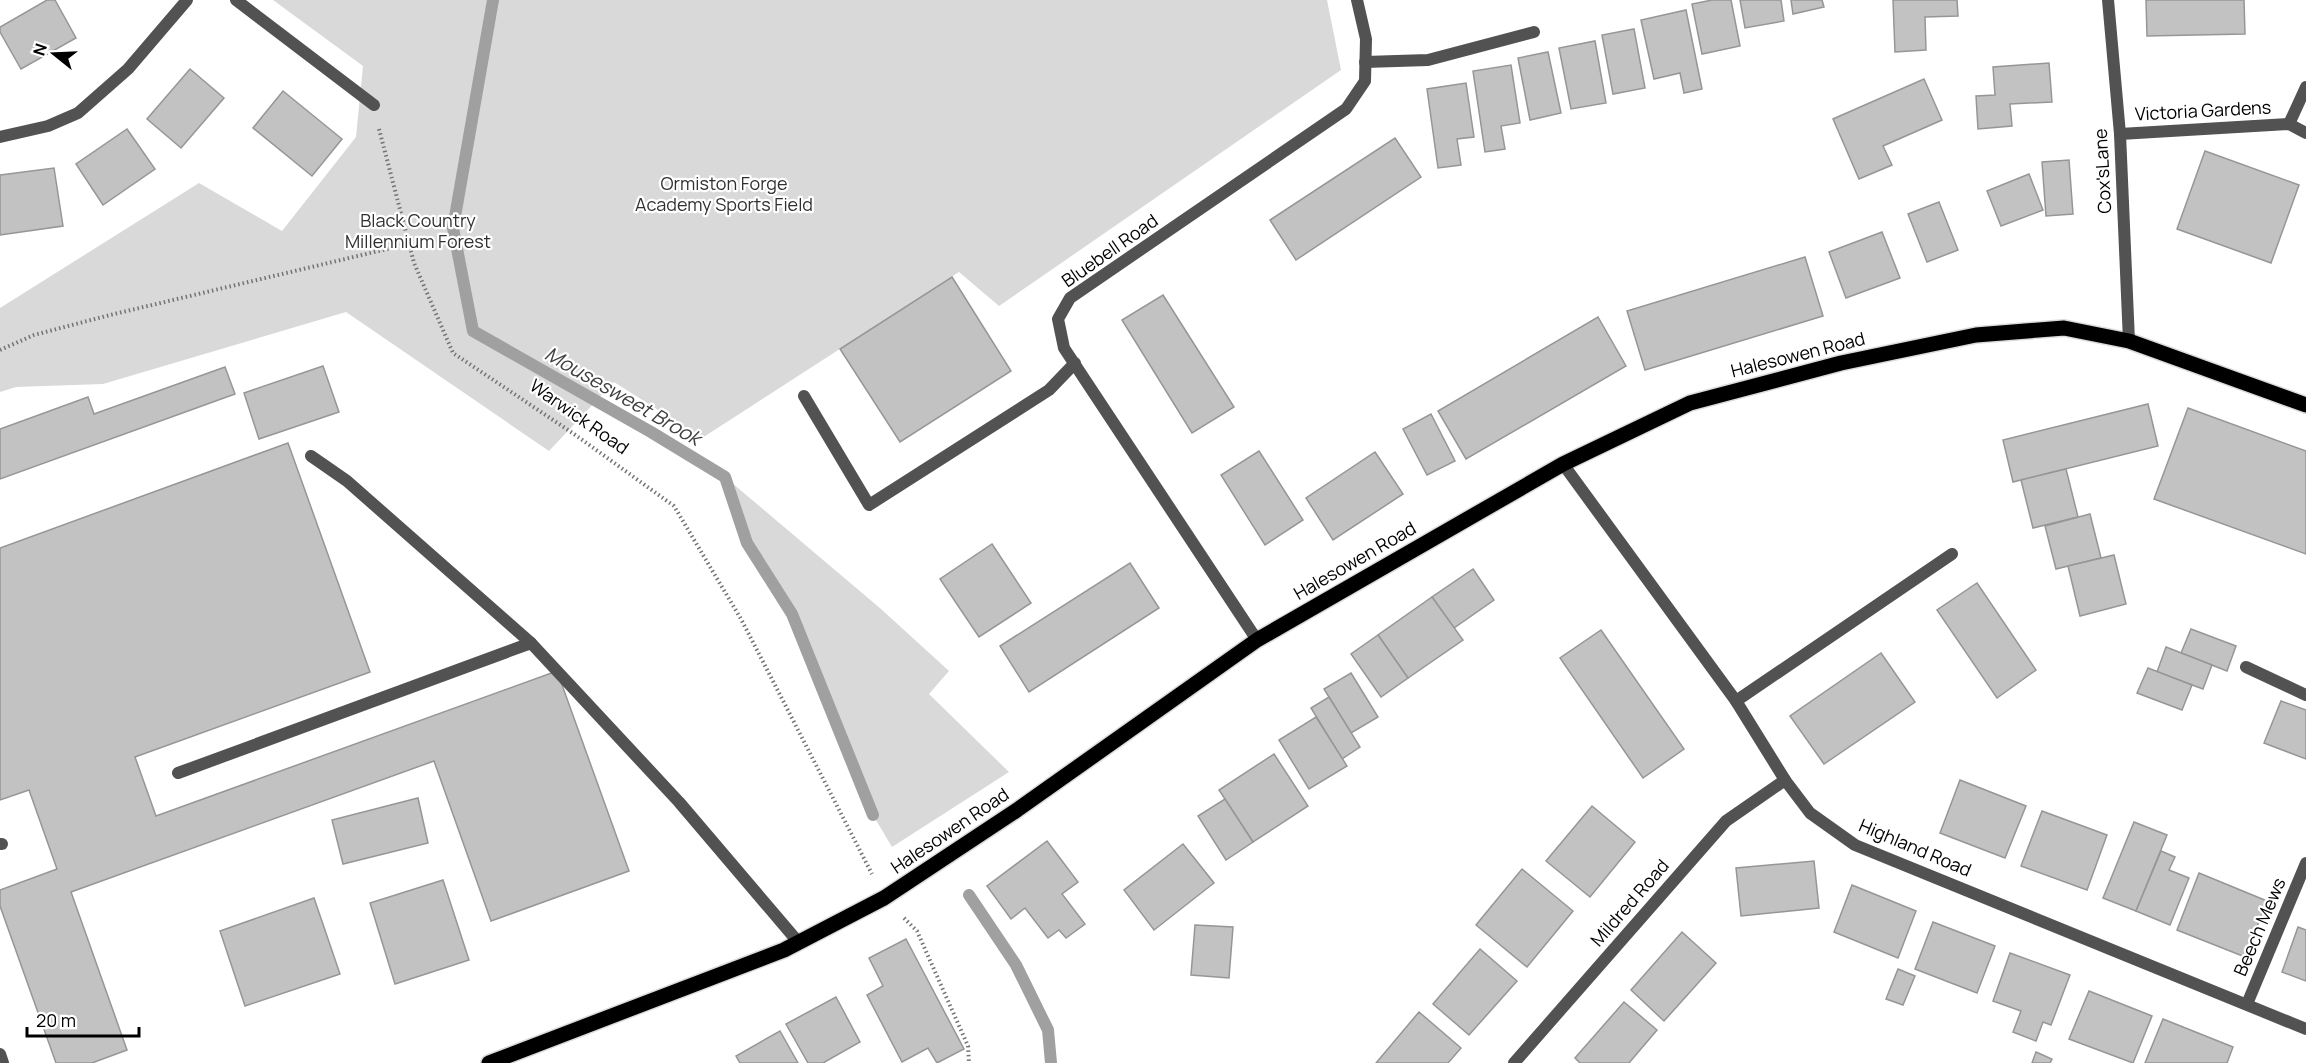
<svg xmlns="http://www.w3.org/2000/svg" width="2306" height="1063" font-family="Manrope,sans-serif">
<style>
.green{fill:#d9d9d9}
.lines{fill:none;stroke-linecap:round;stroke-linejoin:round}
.stream{stroke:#a0a0a0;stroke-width:12}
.building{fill:#c2c2c2;stroke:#969696;stroke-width:1.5}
.primary-casing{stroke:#dbdbdb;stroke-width:18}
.path{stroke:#747474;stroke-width:4;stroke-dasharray:1.5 3;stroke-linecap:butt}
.service{stroke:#525252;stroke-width:12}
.minor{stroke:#525252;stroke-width:12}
.tertiary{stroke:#525252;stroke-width:12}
.primary{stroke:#000;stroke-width:15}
.labels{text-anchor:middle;stroke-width:4.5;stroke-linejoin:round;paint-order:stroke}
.street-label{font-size:18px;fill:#000;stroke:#fff}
.park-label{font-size:18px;fill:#303030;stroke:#fff}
.water-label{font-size:20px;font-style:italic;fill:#414141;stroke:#fff}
</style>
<rect width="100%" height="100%" fill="#fff"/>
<g class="green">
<polygon points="273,0 1327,0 1341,70 999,306 959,272 702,438 614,382 549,451 346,312 103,384 16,387 0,392 0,308 199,183 282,231 356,137 363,66"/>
<polygon points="725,477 881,609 949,671 929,694 1009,772 892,847 873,815 792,614 747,543"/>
</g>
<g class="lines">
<g class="stream">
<polyline points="493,0 453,228 473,331 651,432 725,477 747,543 792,614 873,815"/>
<polyline points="969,895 1016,965 1048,1030 1051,1063"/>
</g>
</g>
<g class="building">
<polygon points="47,0 55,0 76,38 21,69 0,32 0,27"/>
<polygon points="1712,0 1731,0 1740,46 1702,54 1692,4"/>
<polygon points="1740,0 1781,0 1784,21 1745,28"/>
<polygon points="1791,0 1822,0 1824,7 1793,14"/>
<polygon points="1893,0 1957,0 1958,16 1925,17 1926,50 1895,52"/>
<polygon points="2146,0 2244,0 2245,34 2147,36"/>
<polygon points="1686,10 1702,89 1684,93 1680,73 1654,79 1641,20"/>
<polygon points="1634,29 1645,88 1613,94 1602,35"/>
<polygon points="1595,41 1606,103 1571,109 1559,48"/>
<polygon points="1548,52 1561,113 1530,120 1518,58"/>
<polygon points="2049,63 2052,102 2010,104 2012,126 1978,129 1976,96 1995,95 1993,67"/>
<polygon points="1511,65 1520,123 1501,126 1505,149 1485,152 1473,71"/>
<polygon points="190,69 224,98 181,148 147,119"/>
<polygon points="1924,79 1942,120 1883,146 1892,165 1859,179 1833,119"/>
<polygon points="1466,83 1474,137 1457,139 1461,165 1438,168 1427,89"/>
<polygon points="283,91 342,139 312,176 253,128"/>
<polygon points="127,129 155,169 103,205 76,164"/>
<polygon points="1395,138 1421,177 1296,260 1270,220"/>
<polygon points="2205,151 2299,185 2271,263 2177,229"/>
<polygon points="2069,160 2073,214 2046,216 2042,162"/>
<polygon points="54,168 63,226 0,235 0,175"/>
<polygon points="2029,174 2043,210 2001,226 1987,191"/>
<polygon points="1939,202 1958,250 1927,262 1908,214"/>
<polygon points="1882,232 1900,278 1846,298 1829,252"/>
<polygon points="1805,257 1823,316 1645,370 1627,311"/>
<polygon points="952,277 1011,371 900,442 840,349"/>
<polygon points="1163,295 1234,407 1192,433 1122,320"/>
<polygon points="1598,317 1626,366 1466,459 1438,411"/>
<polygon points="323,366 339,412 259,439 244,393"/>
<polygon points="225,367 235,394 0,479 0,429 88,397 94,414"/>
<polygon points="2148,404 2158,446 2013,482 2003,440"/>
<polygon points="2188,408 2306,451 2306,554 2154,499"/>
<polygon points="1431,414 1455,461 1427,475 1403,429"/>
<polygon points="288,443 370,672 135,757 156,816 557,671 629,871 491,921 434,761 71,892 127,1050 92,1063 56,1063 0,906 0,890 57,869 29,790 0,800 0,548"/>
<polygon points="1259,451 1303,520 1265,545 1221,475"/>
<polygon points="1375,452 1403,494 1333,540 1306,498"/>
<polygon points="2066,469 2078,517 2033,528 2021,480"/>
<polygon points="2090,514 2101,558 2056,569 2045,526"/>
<polygon points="992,544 1031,603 979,637 940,579"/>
<polygon points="2114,555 2126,604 2080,616 2068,566"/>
<polygon points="1130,563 1159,608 1029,692 1000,646"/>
<polygon points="1473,569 1494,600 1454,628 1432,597"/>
<polygon points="1977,583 2036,670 1997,698 1937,610"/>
<polygon points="1432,597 1463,640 1408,678 1378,635"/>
<polygon points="2191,629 2236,646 2227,671 2181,653"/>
<polygon points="1601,630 1684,749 1643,778 1560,658"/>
<polygon points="1378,635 1408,678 1381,697 1351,654"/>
<polygon points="2166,647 2212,665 2203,689 2157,672"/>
<polygon points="1881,653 1915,702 1824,764 1790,716"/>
<polygon points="2148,668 2192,685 2182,710 2137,693"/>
<polygon points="1351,673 1378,717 1351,733 1324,689"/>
<polygon points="1329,697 1360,747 1342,759 1311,708"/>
<polygon points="2281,701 2306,710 2306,759 2264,743"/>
<polygon points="1316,717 1347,766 1309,789 1279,740"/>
<polygon points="1274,754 1308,806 1253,842 1219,790"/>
<polygon points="1960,780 2026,806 2005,858 1940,833"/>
<polygon points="418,798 428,843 343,864 332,820"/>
<polygon points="1225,799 1253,842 1226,860 1198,816"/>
<polygon points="1592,806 1635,842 1590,897 1546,861"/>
<polygon points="2042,811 2107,835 2087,890 2021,866"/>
<polygon points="2134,822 2167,835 2136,911 2103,898"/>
<polygon points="1047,841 1078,882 1062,894 1085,924 1066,938 1059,930 1048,938 1025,908 1011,919 987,886"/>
<polygon points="1183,844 1214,883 1154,930 1124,890"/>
<polygon points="2161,851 2175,857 2169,870 2189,878 2170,925 2136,911"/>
<polygon points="1814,861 1819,908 1741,916 1736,868"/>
<polygon points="1522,869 1573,911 1527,967 1476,925"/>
<polygon points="2199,873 2267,901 2245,957 2177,930"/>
<polygon points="443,880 469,960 395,984 370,903"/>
<polygon points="1852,885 1916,911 1898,958 1834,932"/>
<polygon points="314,898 340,974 245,1006 220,931"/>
<polygon points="1933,922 1995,946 1977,993 1915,969"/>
<polygon points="1195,925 1233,927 1229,978 1191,975"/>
<polygon points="2298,927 2306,930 2306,981 2282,972"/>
<polygon points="1682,932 1716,963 1664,1021 1631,990"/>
<polygon points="906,939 964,1049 937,1063 928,1048 902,1062 867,995 883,986 869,958"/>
<polygon points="1480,949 1517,981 1469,1035 1433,1004"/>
<polygon points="2010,953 2070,975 2051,1025 2043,1022 2036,1041 2013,1032 2021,1011 1993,1001"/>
<polygon points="1898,969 1915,976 1903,1005 1886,999"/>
<polygon points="2089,991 2152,1016 2133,1063 2069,1039"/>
<polygon points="836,997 860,1042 823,1063 808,1063 786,1024"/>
<polygon points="1624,1002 1657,1030 1629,1063 1580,1063 1575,1058"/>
<polygon points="1419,1012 1461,1048 1448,1063 1376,1063"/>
<polygon points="2163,1019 2233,1047 2227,1063 2145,1063"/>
<polygon points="780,1031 798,1063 740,1063 736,1056"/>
<polygon points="2036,1052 2052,1059 2050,1063 2032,1063"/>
</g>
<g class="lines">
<defs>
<polyline id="primary" points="489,1063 784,950 884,898 1017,810 1257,640 1563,464 1690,403 1841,363 1976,335 2064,328 2129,341 2306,405"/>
</defs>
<use href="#primary" class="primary-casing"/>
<g class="path">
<polyline points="379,129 414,263 453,353 574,434 674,506 741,619 872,874"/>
<polyline points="0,350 34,335 110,315 408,244"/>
<polyline points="904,918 917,931 968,1046 969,1063"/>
</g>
<g class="service">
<polyline points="1365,62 1428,60 1534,32"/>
<polyline points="804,396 869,505 1049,390 1075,363"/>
<polyline points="311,456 347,481 531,643"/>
<polyline points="178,773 531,643 679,802 799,943"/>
<polyline points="0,844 2,844"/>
<polyline points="0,1054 3,1063"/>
</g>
<g class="minor">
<polyline points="236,0 374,105"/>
<polyline points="2289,124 2306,87"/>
<polyline points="2120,134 2289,124 2306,133"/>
<polyline points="0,137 48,126 78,113 128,69 187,0"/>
<polyline points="1563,464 1736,701 1785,780 1810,813 1855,845 2306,1029"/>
<polyline points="1257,640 1064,348 1058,319 1070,298 1346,109 1365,81 1366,39 1357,0"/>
<polyline points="2246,667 2306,695"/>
<polyline points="1736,701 1952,554"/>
<polyline points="2247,1004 2306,863"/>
<polyline points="1514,1063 1726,821 1785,780"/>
</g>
<polyline class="tertiary" points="2108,0 2120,134 2129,341"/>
<use href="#primary" class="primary"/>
</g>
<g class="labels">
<g class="street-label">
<text transform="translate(2203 111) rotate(-3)" y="6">Victoria Gardens</text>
<text transform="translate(2103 171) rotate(-93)" y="6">Cox'sLane</text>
<text transform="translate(1110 251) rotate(-35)" y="6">Bluebell Road</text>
<text transform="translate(1798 355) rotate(-14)" y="6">Halesowen Road</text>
<text transform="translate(579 417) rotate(35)" y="6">Warwick Road</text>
<text transform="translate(1355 561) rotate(-30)" y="6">Halesowen Road</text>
<text transform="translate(950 831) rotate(-34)" y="6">Halesowen Road</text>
<text transform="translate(1915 848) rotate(23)" y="6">Highland Road</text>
<text transform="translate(1630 903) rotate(-49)" y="6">Mildred Road</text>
<text transform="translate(2260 927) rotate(-67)" y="6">Beech Mews</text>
</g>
<g class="park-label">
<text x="724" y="190">Ormiston Forge<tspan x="724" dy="21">Academy Sports Field</tspan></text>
<text x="418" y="227">Black Country<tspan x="418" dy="21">Millennium Forest</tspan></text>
</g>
<g class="water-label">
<text transform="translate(623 396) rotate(30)" y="7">Mousesweet Brook</text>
</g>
</g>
<g transform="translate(54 54) rotate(288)" stroke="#ffffff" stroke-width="4.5" paint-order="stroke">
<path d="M0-4.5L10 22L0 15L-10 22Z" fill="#000000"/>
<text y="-9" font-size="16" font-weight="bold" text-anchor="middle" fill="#000000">N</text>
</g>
<path d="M27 1027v9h112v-9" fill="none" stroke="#000000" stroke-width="3"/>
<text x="36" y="1027" font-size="18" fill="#000000" stroke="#ffffff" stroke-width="4.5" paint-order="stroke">20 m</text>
</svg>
